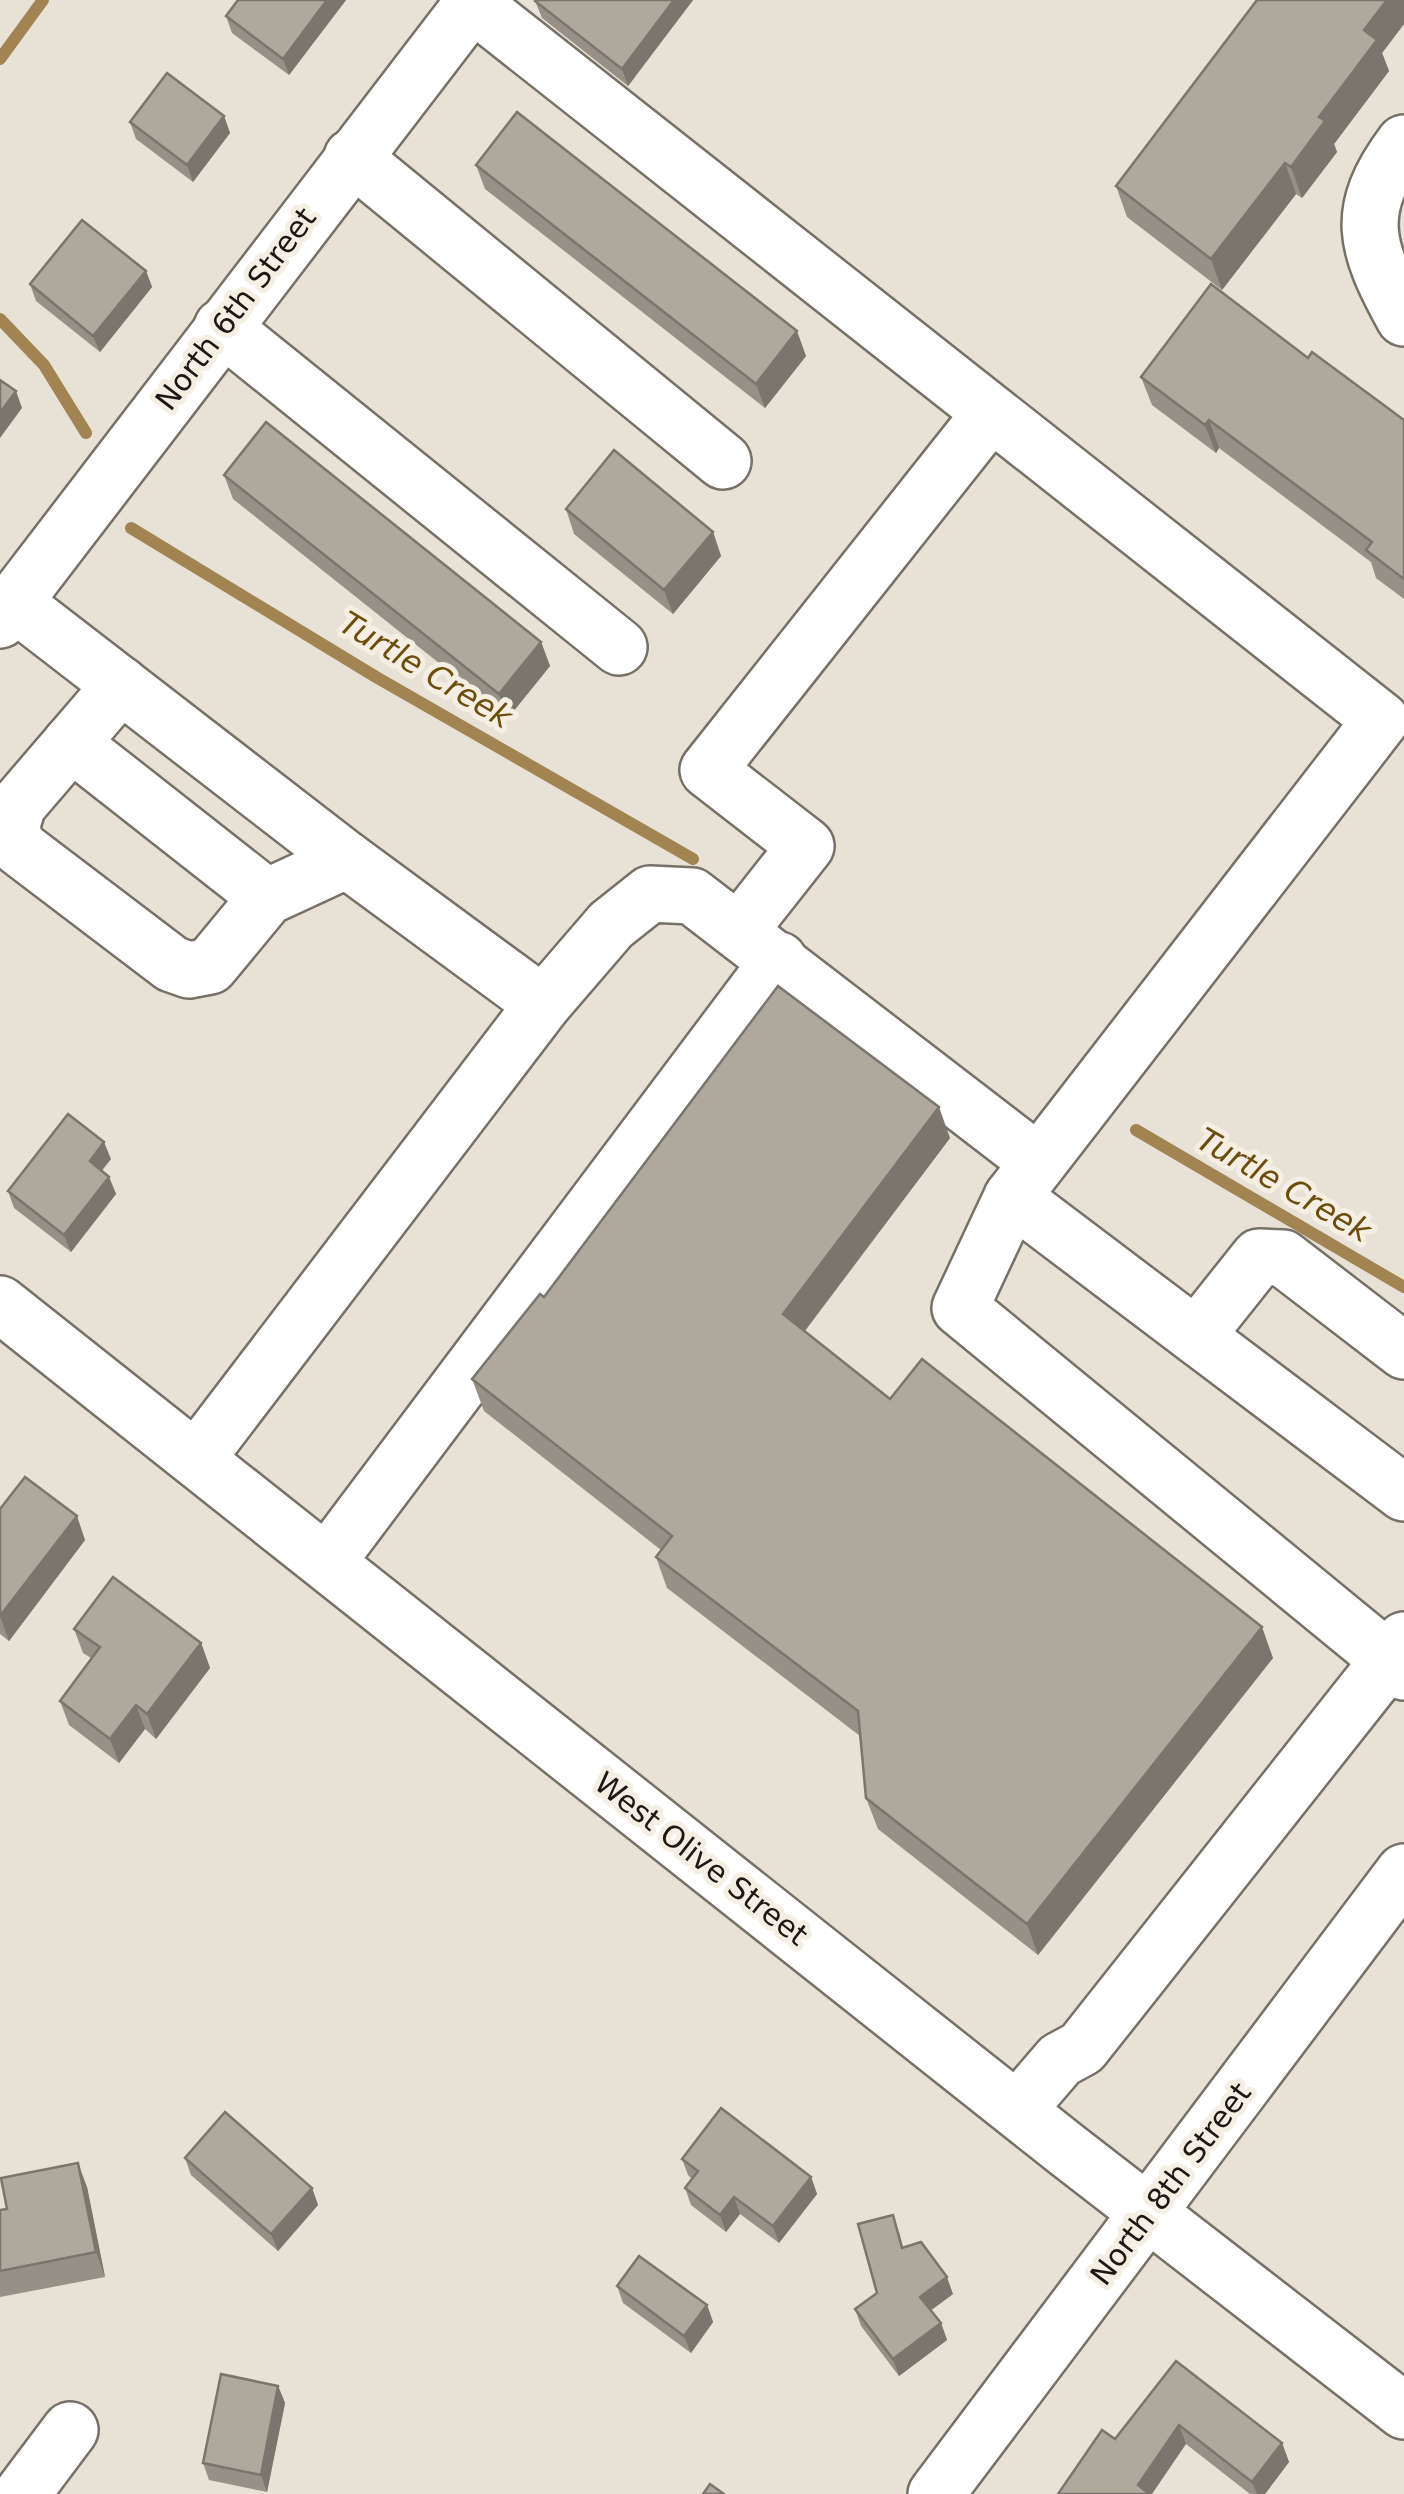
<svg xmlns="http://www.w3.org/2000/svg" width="1404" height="2494" font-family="'DejaVu Sans',sans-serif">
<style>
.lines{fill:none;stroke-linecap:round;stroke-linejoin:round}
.stream{stroke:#a28453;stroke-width:12}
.minor-casing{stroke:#777066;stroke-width:60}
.major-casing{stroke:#777066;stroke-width:60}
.minor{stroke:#fff;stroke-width:55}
.major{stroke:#fff;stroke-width:55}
.wall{fill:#969087}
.shaded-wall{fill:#7a766e}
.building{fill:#aea89d;stroke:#7a766e;stroke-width:2.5}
.labels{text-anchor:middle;stroke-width:10;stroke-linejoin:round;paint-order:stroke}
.street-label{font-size:30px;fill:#1b1814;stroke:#f5eee2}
.water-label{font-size:32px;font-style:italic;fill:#6b4d0e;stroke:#f5eee2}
</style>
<rect width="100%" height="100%" fill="#e8e1d5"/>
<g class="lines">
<g class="stream">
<polyline points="0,59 43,0"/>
<polyline points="0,319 44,365 86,433"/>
<polyline points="131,528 376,677 693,859"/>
<polyline points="1136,1130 1404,1287"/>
</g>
<defs>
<g id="minor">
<polyline points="472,3 1381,720 1012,1197 1196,1336 1259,1257 1283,1258 1404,1351"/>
<path d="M1404,143C1353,211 1365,247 1404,318"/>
<polyline points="352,157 723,461"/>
<polyline points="222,327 619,647"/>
<polyline points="13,602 347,860 543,1004"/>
<polyline points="0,620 475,0"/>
<polyline points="121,685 18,805 11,828 18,847 172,964 189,970 210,966 267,897 347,860"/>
<polyline points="71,743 267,897"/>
<polyline points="739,931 806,846 708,770 990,414"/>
<polyline points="1012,1197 960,1308 1389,1660 1404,1640"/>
<polyline points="1196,1336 1404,1493"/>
<polyline points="197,1458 543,1004 611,925 650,894 692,896 1038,1162"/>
<polyline points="327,1562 779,960"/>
<polyline points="1017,2110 1060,2060 1082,2048 1389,1660 1404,1672"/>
<polyline points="22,2494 70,2430"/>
</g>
<g id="major">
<polyline points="0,1304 1067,2150 1404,2411"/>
<polyline points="936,2494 1404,1872"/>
</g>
</defs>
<use href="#minor" class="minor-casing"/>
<use href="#major" class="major-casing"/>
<use href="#minor" class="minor"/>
<use href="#major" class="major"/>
</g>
<g class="wall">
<polygon points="238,0 346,0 289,75 232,33 226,16"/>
<polygon points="693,0 628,86 542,18 535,1"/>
<polygon points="1404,0 1404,24 1382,53 1389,71 1334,144 1337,152 1302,198 1296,194 1222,290 1127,217 1116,186"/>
<polygon points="224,116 230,133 193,182 136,139 130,122"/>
<polygon points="476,165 806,356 765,408 485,189"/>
<polygon points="146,271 152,287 100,352 36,301 30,284"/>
<polygon points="1308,358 1404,420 1404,599 1376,578 1371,562 1219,448 1216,453 1152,405 1141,377"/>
<polygon points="224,475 541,642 550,666 508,718 233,499"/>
<polygon points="566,509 713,532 721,556 673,614 574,534"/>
<polygon points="950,1138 805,1331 890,1399 1273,1658 1038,1955 878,1829 866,1798 860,1736 667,1588 656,1557 661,1550 484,1411 472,1379 544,1297"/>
<polygon points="111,1159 101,1171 109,1177 116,1194 71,1252 14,1208 8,1191"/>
<polygon points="0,1509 85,1540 9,1641 0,1634"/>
<polygon points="74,1629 201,1643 210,1668 156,1739 145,1729 119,1763 69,1725 60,1701 91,1658 83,1653"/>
<polygon points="185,2158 312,2188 318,2205 278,2251 191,2175"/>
<polygon points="682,2159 811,2177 817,2194 779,2243 740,2214 726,2232 691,2205 685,2188 692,2179 688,2175"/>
<polygon points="87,2187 105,2277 0,2297 0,2210"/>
<polygon points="899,2232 903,2247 953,2294 931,2310 941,2323 947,2340 899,2376 861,2326 855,2309 877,2293"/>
<polygon points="617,2286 707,2305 713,2322 691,2353 623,2303"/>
<polygon points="1176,2361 1282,2443 1289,2462 1265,2494 1250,2494 1186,2444 1115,2439"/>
<polygon points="278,2386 285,2403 267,2492 209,2480 203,2463"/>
</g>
<g class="shaded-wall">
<polygon points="327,0 346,0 289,75 283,59"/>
<polygon points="674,0 693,0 628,86 622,69"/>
<polygon points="1387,0 1404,0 1404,24 1382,53 1389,71 1334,144 1337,152 1302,198 1291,167 1364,30"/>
<polygon points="224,116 230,133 193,182 187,165"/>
<polygon points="1285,163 1296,194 1222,290 1211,259"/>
<polygon points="146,271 152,287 100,352 93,336"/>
<polygon points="797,331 806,356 765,408 756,384"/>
<polygon points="16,391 22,408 0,438 0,413"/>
<polygon points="1209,420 1219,448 1216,453 1205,425"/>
<polygon points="713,532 721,556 673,614 664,590"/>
<polygon points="541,642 550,666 508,718 499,694"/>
<polygon points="939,1107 950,1138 794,1345 783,1314"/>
<polygon points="104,1142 111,1159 96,1178 90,1161"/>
<polygon points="109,1177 116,1194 71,1252 64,1235"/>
<polygon points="77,1516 85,1540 9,1641 0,1616"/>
<polygon points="1262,1627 1273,1658 1038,1955 1027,1924"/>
<polygon points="201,1643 210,1668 156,1739 147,1714"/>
<polygon points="136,1705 145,1729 119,1763 110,1739"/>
<polygon points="78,2163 87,2187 105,2277 96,2252"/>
<polygon points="811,2177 817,2194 779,2243 773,2226"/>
<polygon points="312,2188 318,2205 278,2251 271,2234"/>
<polygon points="734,2197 740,2214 726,2232 720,2215"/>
<polygon points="947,2277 953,2294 926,2314 920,2297"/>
<polygon points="707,2305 713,2322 691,2353 684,2336"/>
<polygon points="941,2323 947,2340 899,2376 893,2359"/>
<polygon points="278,2386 285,2403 267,2492 261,2475"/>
<polygon points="1179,2425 1186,2444 1152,2494 1141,2494 1138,2485"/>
<polygon points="1282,2443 1289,2462 1265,2494 1257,2494 1252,2482"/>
</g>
<g class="building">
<polygon points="238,0 327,0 283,59 226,16"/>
<polygon points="536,0 674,0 622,69 535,1"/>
<polygon points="1257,0 1387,0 1364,30 1377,40 1319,117 1325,121 1291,167 1285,163 1211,259 1116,186"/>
<polygon points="167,73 224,116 187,165 130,122"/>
<polygon points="517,112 797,331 756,384 476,165"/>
<polygon points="82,220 146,271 93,336 30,284"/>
<polygon points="1211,284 1308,358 1312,352 1404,420 1404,579 1366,550 1372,542 1209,420 1205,425 1141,377"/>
<polygon points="0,380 16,391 0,413"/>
<polygon points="266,422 541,642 499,694 224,475"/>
<polygon points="614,450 713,532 664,590 566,509"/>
<polygon points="778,986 939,1107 783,1314 890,1399 922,1359 1262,1627 1027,1924 866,1798 858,1711 656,1557 672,1536 472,1379 540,1294 544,1297"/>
<polygon points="68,1114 104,1142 90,1161 109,1177 64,1235 8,1191"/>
<polygon points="25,1477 77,1516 0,1616 0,1509"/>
<polygon points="113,1577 201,1643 147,1714 136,1705 110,1739 60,1701 100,1647 74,1629"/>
<polygon points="721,2108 811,2177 773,2226 734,2197 720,2215 685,2188 698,2171 682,2159"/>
<polygon points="225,2112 312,2188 271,2234 185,2158"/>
<polygon points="78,2163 96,2252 0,2271 0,2210 7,2209 1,2178"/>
<polygon points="893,2215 902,2248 921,2242 947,2277 920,2297 941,2323 893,2359 855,2309 877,2293 858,2224"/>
<polygon points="639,2256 707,2305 684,2336 617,2286"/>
<polygon points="1176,2361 1282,2443 1252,2482 1179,2425 1138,2485 1148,2493 1147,2494 1058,2494 1102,2430 1115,2439"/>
<polygon points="221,2374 278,2386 261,2475 203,2463"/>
<polygon points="710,2484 724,2494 703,2494"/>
</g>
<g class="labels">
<g class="street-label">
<text transform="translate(236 309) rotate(-53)" y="10">North 6th Street</text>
<text transform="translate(701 1859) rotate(38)" y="10">West Olive Street</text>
<text transform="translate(1171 2184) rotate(-53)" y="10">North 8th Street</text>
</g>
<g class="water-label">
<text transform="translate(426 670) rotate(31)" y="11">Turtle Creek</text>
<text transform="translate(1284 1185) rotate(30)" y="11">Turtle Creek</text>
</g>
</g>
</svg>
